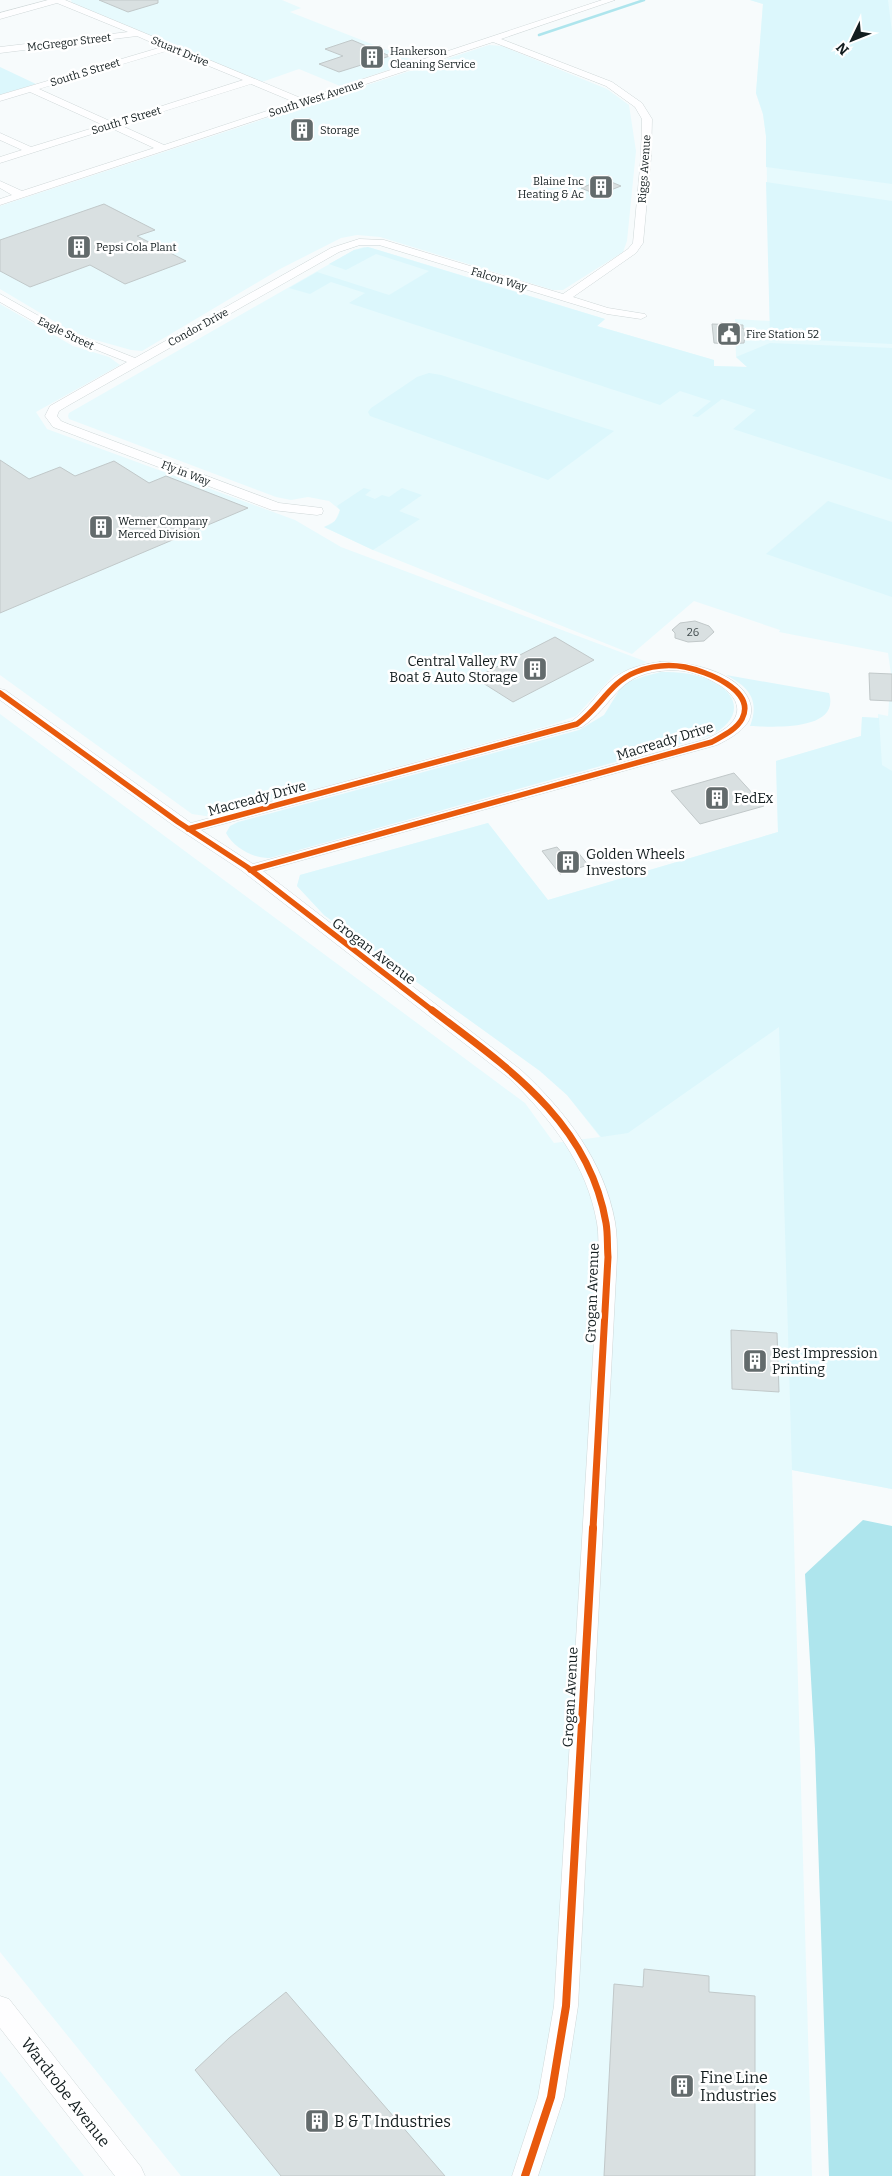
<svg xmlns="http://www.w3.org/2000/svg" width="892" height="2176" font-family="Bitter,serif">
<style>
.built{fill:#e7fafd}
.green{fill:#dcf7fc}
.water{fill:#aee5ed}
.lines{fill:none;stroke-linecap:round;stroke-linejoin:round}
.stream{stroke:#aee5ed;stroke-width:2.5}
.building{fill:#d9e0e1;stroke:#c1c8c9}
.minor-casing{stroke:#d0d8d9;stroke-width:1}
.minor{fill:#fefeff;fill-rule:evenodd}
.cycleway-far2-casing{stroke:#fff;stroke-width:8}
.cycleway-far1-casing{stroke:#fff;stroke-width:10}
.cycleway-casing{stroke:#fff;stroke-width:11}
.cycleway-far2{stroke:#e8590c;stroke-width:5.5}
.cycleway-far1{stroke:#e8590c;stroke-width:7}
.cycleway{stroke:#e8590c;stroke-width:8}
.labels{text-anchor:middle;stroke-width:5;stroke-linejoin:round;paint-order:stroke}
.far-street-label{font-size:11px;fill:#131d1f;stroke:#fff}
.far-poi-label{font-size:11px;fill:#131d1f;stroke:#fff;text-anchor:start}
.number-label{font-size:11px;fill:#444e50}
.poi-label{font-size:14px;fill:#131d1f;stroke:#fff;text-anchor:start}
.street-label{font-size:14px;fill:#131d1f;stroke:#fff}
.near-poi-label{font-size:16px;fill:#131d1f;stroke:#fff;text-anchor:start}
.near-street-label{font-size:16px;fill:#131d1f;stroke:#fff}
</style>
<rect width="100%" height="100%" fill="#f7fbfc"/>
<g class="built">
<polygon points="71,0 282,0 301,8 290,12 415,61 340,86 299,69 262,82 72,3"/>
<polygon points="750,0 892,0 892,1489 792,1470 812,2176 181,2176 0,1952 0,714 525,1103 554,1143 600,1137 567,1095 540,1071 324,915 297,886 300,875 488,823 548,900 778,832 776,761 861,736 862,717 878,718 878,714 888,716 891,674 888,653 779,632 780,630 694,601 632,654 373,550 324,527 335,521 340,510 329,501 308,497 291,500 276,497 69,419 68,416 69,413 354,250 364,247 372,248 605,319 597,326 714,360 714,366 747,367 736,357 735,319 770,321 766,136 763,114 756,93 763,4"/>
<polygon points="489,45 502,46 607,89 629,105 636,151 627,241 623,252 563,290 553,290 380,237 357,235 341,238 280,269 142,351 131,350 92,339 69,330 0,289 0,206"/>
<polygon points="0,304 73,346 109,357 120,365 36,412 47,429 295,520 341,547 647,662 614,675 576,716 547,726 212,817 192,814 0,675"/>
<polygon points="0,2071 84,2176 0,2176"/>
</g>
<g class="green">
<polygon points="750,0 888,0 892,32 892,184 766,167 766,136 763,114 756,93 763,4"/>
<polygon points="0,67 36,84 0,95"/>
<polygon points="766,182 892,201 892,344 811,340 805,338 802,328 789,328 787,337 770,336"/>
<polygon points="368,247 605,319 597,326 714,360 714,366 747,367 736,357 770,343 892,348 892,480 733,429 756,410 722,399 698,417 692,416 711,401 680,391 660,405 349,303 365,293 331,282 310,294 289,288 317,272 389,295 429,271 376,254 346,270 329,264 354,250"/>
<polygon points="429,373 441,375 614,431 548,480 370,416 368,412 371,408 417,377"/>
<path d="M364,488L371,490L365,495L375,499L382,495L389,497L402,488L422,495L399,511L420,519L373,550L324,527C333,524 338,520 340,510L337,506Z"/>
<polygon points="828,501 892,522 892,597 766,554"/>
<path d="M661,672C679,672 695,673 711,681C744,696 740,722 709,736L270,858C254,859 234,848 226,833L230,826L238,822L579,730L604,715L620,689L628,682L645,676Z"/>
<path d="M726,675L829,693C841,732 771,727 750,726C760,700 749,687 726,675Z"/>
<polygon points="862,717 879,718 882,765 892,771 892,1489 792,1470 779,1027 628,1133 601,1137 567,1095 540,1071 324,915 297,886 300,875 488,823 548,900 778,832 776,761 861,736"/>
</g>
<polygon class="water" points="863,1520 892,1526 892,2176 829,2176 815,1749 805,1574"/>
<g class="lines">
<polyline class="stream" points="539,35 644,0"/>
</g>
<g class="building">
<polygon points="99,0 158,0 158,3 128,12"/>
<polygon points="352,40 390,56 339,72 319,64 343,56 325,49"/>
<polygon points="604,179 621,186 598,195 581,188"/>
<polygon points="104,204 155,230 137,236 186,261 125,284 90,265 30,287 0,271 0,240"/>
<polygon points="712,324 743,325 743,329 746,329 744,343 728,344 714,343"/>
<polygon points="0,460 29,479 60,467 75,476 114,461 149,483 166,476 248,508 0,613"/>
<polygon points="695,621 709,626 714,632 704,641 688,642 675,638 675,633 672,630 680,623"/>
<polygon points="555,637 594,660 513,702 475,678"/>
<polygon points="869,673 892,674 892,701 870,700"/>
<polygon points="734,773 764,806 700,824 671,791"/>
<polygon points="557,847 564,855 577,851 588,865 560,874 542,851"/>
<polygon points="731,1330 777,1333 779,1392 732,1389"/>
<polygon points="644,1969 709,1976 709,1992 755,1996 755,2176 604,2176 614,1984 643,1987"/>
<polygon points="286,1992 445,2176 281,2176 195,2070 229,2038"/>
</g>
<g class="lines">
<defs>
<g id="minor">
<path d="M48,0H65L303,99L602,0H615L501,39L612,82L642,103L652,119L651,157L643,243L636,253L573,297L608,308L645,314L647,316L641,319L607,314L379,245H360L339,252L69,405L59,411L57,416L61,421L68,424L279,503L322,508L323,511L322,514L317,515L272,510L53,427L45,416L50,406L127,362L54,333L0,302V294L62,329L135,358L331,248L359,239L384,240L563,294L628,249L633,243L641,157L642,119L635,107L606,86L493,42L0,205V199L12,195L0,188V181L22,191L154,148L111,128L0,163V157L22,150L0,140V133L31,147L103,125L30,92L0,101V95L162,47L137,36L0,53V47L128,32L57,3L0,19V13ZM170,50L243,80L112,122L39,89ZM251,84L294,102L164,145L120,125Z"/>
<path d="M660,662C687,661 737,671 749,700C752,707 752,715 748,722C740,733 729,739 717,745L263,871L521,1070C566,1112 604,1161 615,1222C617,1234 617,1245 617,1257L578,2006L564,2097L538,2176H512L538,2097L554,2006L599,1257C598,1246 599,1234 597,1223C587,1164 551,1119 509,1078L241,870L173,825L0,700V689L5,690L191,823L572,721C589,709 597,692 613,679C626,668 644,664 660,662ZM660,671C668,670 676,670 684,671C702,674 748,693 735,718C730,728 716,734 707,739L253,864L201,830L582,727C614,705 616,676 660,671Z"/>
<polygon points="0,1996 9,1999 141,2167 145,2176 115,2176 0,2028"/>
</g>
</defs>
<use href="#minor" class="minor-casing"/>
<use href="#minor" class="minor"/>
<defs>
<g id="cycleway-far2">
<polyline points="0,693 178,822 247,867 433,1011"/>
<path d="M188,829L577,724C599,709 610,682 636,672C651,666 669,664 685,667C705,671 757,690 742,719C736,730 722,736 712,742L250,870"/>
</g>
<path id="cycleway-far1" d="M432,1010C507,1067 589,1122 606,1223C608,1234 607,1246 608,1257L593,1529"/>
<polyline id="cycleway" points="525,2176 551,2097 566,2006 593,1528"/>
</defs>
<use href="#cycleway-far2" class="cycleway-far2-casing"/>
<use href="#cycleway-far1" class="cycleway-far1-casing"/>
<use href="#cycleway" class="cycleway-casing"/>
<use href="#cycleway-far2" class="cycleway-far2"/>
<use href="#cycleway-far1" class="cycleway-far1"/>
<use href="#cycleway" class="cycleway"/>
</g>
<defs>
<symbol id="building-square" viewBox="-11 -11 22 22"><rect x="-9" y="-9" width="18" height="18" rx="4" fill="#636b6c" stroke="#fff"/><path d="M-4-6H4V6H1V3H-1V6H-4ZM-2.5-4.3h1.7v1.8h-1.7ZM.8-4.3h1.7v1.8H.8ZM-2.5-1h1.7V.8h-1.7ZM.8-1h1.7V.8H.8Z" fill="#fff"/></symbol>
<symbol id="civic-square" viewBox="-11 -11 22 22"><rect x="-9" y="-9" width="18" height="18" rx="4" fill="#636b6c" stroke="#fff"/><path d="M-.6-6.5H3V-4.5H.6V-3L4-1V1h2V6H-6V1h2V-1L-.6-3ZM-1.2 2.5V6h2.4V2.5Z" fill="#fff"/></symbol>
</defs>
<g fill-rule="evenodd">
<use href="#building-square" x="358" y="43" width="28" height="28"/>
<use href="#building-square" x="288" y="116" width="28" height="28"/>
<use href="#building-square" x="587" y="173" width="28" height="28"/>
<use href="#building-square" x="65" y="233" width="28" height="28"/>
<use href="#civic-square" x="715" y="320" width="28" height="28"/>
<use href="#building-square" x="87" y="513" width="28" height="28"/>
<use href="#building-square" x="521" y="655" width="28" height="28"/>
<use href="#building-square" x="703" y="784" width="28" height="28"/>
<use href="#building-square" x="554" y="848" width="28" height="28"/>
<use href="#building-square" x="741" y="1347" width="28" height="28"/>
<use href="#building-square" x="668" y="2072" width="28" height="28"/>
<use href="#building-square" x="303" y="2107" width="28" height="28"/>
</g>
<g class="labels">
<g class="far-street-label">
<text transform="translate(69 42) rotate(-7)" y="4">McGregor Street</text>
<text transform="translate(180 51) rotate(23)" y="4">Stuart Drive</text>
<text transform="translate(85 72) rotate(-17)" y="4">South S Street</text>
<text transform="translate(316 98) rotate(-18)" y="4">South West Avenue</text>
<text transform="translate(126 120) rotate(-17)" y="4">South T Street</text>
<text transform="translate(644 169) rotate(-86)" y="4">Riggs Avenue</text>
<text transform="translate(499 279) rotate(17)" y="4">Falcon Way</text>
<text transform="translate(198 327) rotate(-29)" y="4">Condor Drive</text>
<text transform="translate(66 333) rotate(26)" y="4">Eagle Street</text>
<text transform="translate(186 473) rotate(21)" y="4">Fly in Way</text>
</g>
<g class="far-poi-label">
<text x="390" y="55">Hankerson<tspan x="390" dy="13">Cleaning Service</tspan></text>
<text x="320" y="134">Storage</text>
<text x="584" y="185" text-anchor="end">Blaine Inc<tspan x="584" dy="13">Heating &amp; Ac</tspan></text>
<text x="96" y="251">Pepsi Cola Plant</text>
<text x="746" y="338">Fire Station 52</text>
<text x="118" y="525">Werner Company<tspan x="118" dy="13">Merced Division</tspan></text>
</g>
<g class="number-label">
<text x="693" y="636">26</text>
</g>
<g class="poi-label">
<text x="518" y="666" text-anchor="end">Central Valley RV<tspan x="518" dy="16">Boat &amp; Auto Storage</tspan></text>
<text x="734" y="803">FedEx</text>
<text x="586" y="859">Golden Wheels<tspan x="586" dy="16">Investors</tspan></text>
<text x="772" y="1358">Best Impression<tspan x="772" dy="16">Printing</tspan></text>
</g>
<g class="street-label">
<text transform="translate(665 741) rotate(-17)" y="5">Macready Drive</text>
<text transform="translate(257 798) rotate(-15)" y="5">Macready Drive</text>
<text transform="translate(374 951) rotate(37)" y="5">Grogan Avenue</text>
<text transform="translate(592 1293) rotate(-88)" y="5">Grogan Avenue</text>
<text transform="translate(570 1697) rotate(-87)" y="5">Grogan Avenue</text>
</g>
<g class="near-poi-label">
<text x="700" y="2083">Fine Line<tspan x="700" dy="18">Industries</tspan></text>
<text x="334" y="2127">B &amp; T Industries</text>
</g>
<g class="near-street-label">
<text transform="translate(66 2092) rotate(52)" y="6">Wardrobe Avenue</text>
</g>
</g>
<g transform="translate(852 40) rotate(227)" stroke="#ffffff" stroke-width="4" paint-order="stroke">
<path d="M0-4L9 19L0 12L-9 19Z" fill="#131d1f"/>
<text y="-8" font-size="14" font-weight="bold" text-anchor="middle" fill="#131d1f">N</text>
</g>
</svg>
